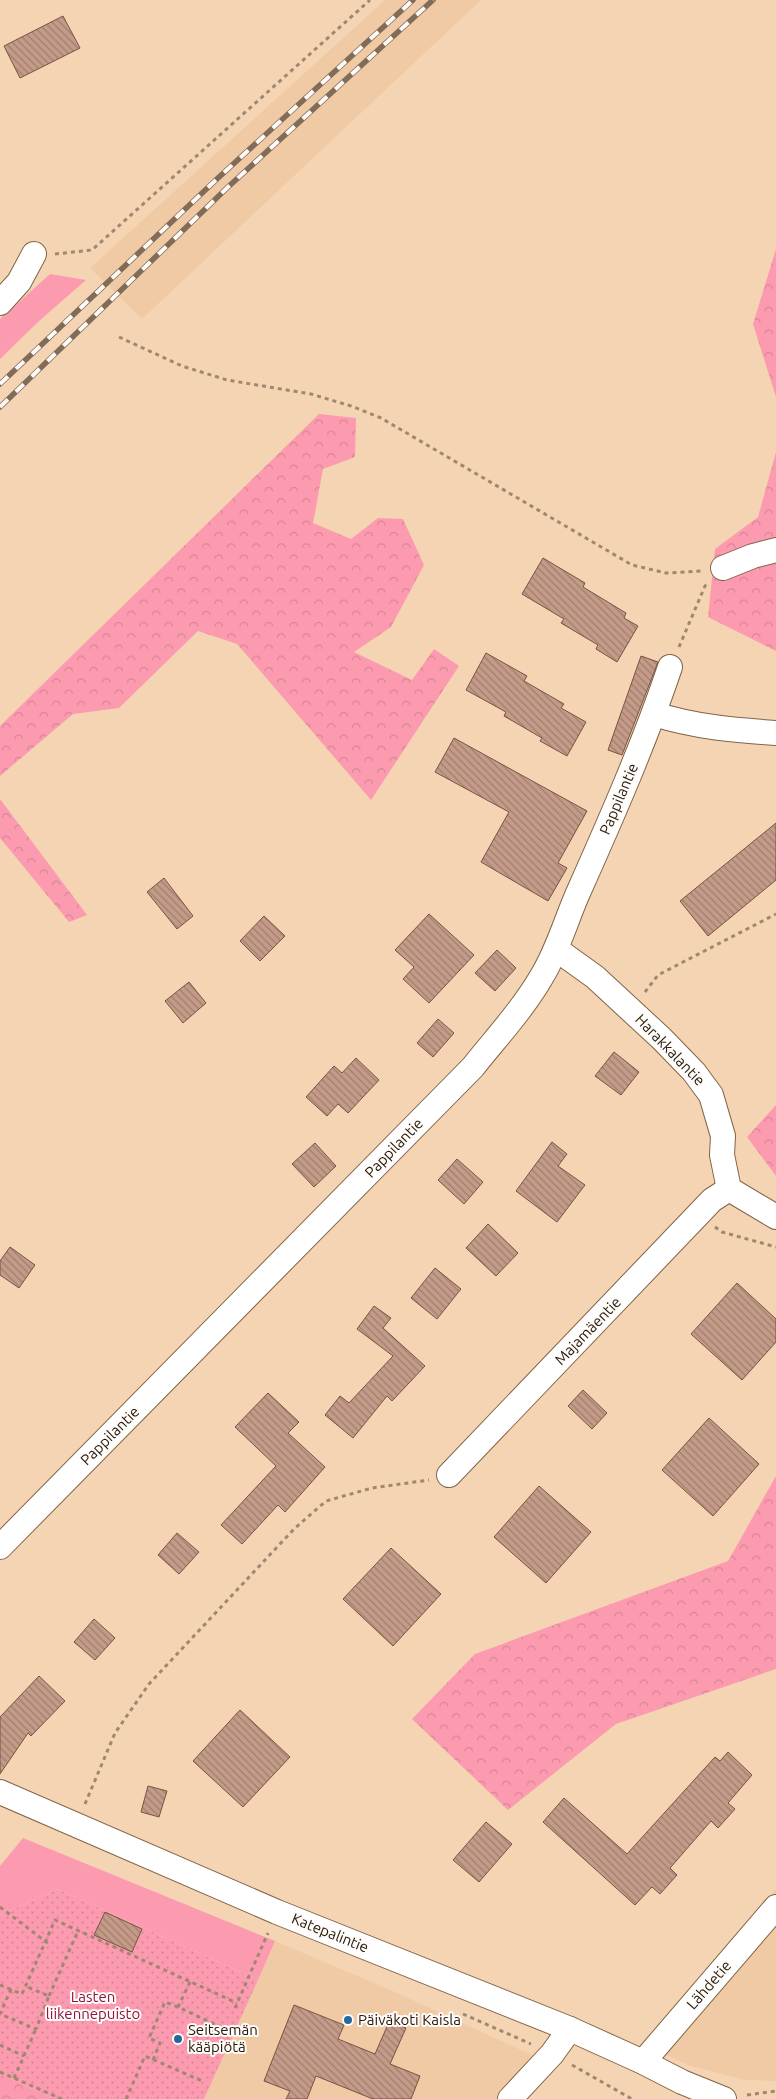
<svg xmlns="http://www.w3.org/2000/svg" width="776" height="2099" font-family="Ubuntu,sans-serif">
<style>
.built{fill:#f0caa4}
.grass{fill:#fc9bb0}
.forest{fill:url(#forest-crowns)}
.park{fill:url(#park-dots)}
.building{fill:url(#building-back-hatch);stroke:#785342}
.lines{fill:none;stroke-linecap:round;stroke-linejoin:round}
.minor-casing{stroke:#816447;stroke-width:26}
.path{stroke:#a08870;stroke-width:3;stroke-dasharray:4 4;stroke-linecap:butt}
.minor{stroke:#fff;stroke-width:24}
.rail-casing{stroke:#816c58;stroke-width:5.5}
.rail{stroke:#fefbf8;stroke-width:4;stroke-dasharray:11;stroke-linecap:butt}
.poi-dot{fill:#25689e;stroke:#fefbf8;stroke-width:2}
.labels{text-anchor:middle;stroke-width:4;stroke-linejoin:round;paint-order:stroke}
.street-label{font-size:15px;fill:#24190d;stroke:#fefbf8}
.park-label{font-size:15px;fill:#8d1641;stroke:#fefbf8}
.poi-label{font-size:15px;fill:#24190d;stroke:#fefbf8;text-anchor:start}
</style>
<defs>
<pattern id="forest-crowns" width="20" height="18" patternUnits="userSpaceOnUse" patternTransform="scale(1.25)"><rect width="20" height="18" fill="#fc9bb0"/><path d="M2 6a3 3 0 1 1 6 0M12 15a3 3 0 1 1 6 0" fill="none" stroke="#d88596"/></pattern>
<pattern id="park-dots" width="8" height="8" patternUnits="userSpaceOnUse" patternTransform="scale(1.25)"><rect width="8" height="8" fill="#fc9bb0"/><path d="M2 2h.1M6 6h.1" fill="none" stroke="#d88596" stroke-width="1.8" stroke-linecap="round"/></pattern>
<pattern id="building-back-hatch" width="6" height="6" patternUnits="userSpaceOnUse" patternTransform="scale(1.25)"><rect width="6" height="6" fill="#c49b88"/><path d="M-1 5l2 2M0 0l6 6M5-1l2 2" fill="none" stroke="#9f7e6e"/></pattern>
</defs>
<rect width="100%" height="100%" fill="#f5d4b4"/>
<g class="built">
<polygon points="385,0 481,0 142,319 90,268"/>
<polygon points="776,1889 776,2081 745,2080 688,2065 642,2044"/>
<polygon points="275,1941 395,1992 536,2057 497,2099 204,2099"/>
</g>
<g class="grass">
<polygon points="50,274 86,280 39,321 0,359 0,319"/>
<polygon points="23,1838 275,1941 258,1980 58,1889 0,1915 0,1866"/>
</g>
<g class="forest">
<polygon points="776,249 776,397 753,324"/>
<polygon points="319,414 356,418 355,457 323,469 313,523 351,539 378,518 403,519 424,565 391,627 354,652 412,680 434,649 459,666 371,800 237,644 198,631 119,708 73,714 0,776 0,726"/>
<polygon points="776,452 776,651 708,617 715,549 758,517"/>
<polygon points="0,799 87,915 69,922 0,838"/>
<polygon points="776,1105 776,1176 747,1137"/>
<polygon points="776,1476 776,1669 616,1724 508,1810 412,1719 475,1654 728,1561"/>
<polygon points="0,2074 55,2099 0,2099"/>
</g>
<polygon class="park" points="58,1889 258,1980 204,2099 55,2099 0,2074 0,1915"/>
<g class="building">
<polygon points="63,16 80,48 20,78 4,46"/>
<polygon points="543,558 585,583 583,587 626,613 624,618 638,626 617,662 596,649 598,645 561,623 564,619 522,594"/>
<polygon points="486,653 527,676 524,681 564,704 561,708 586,722 567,756 540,741 542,738 504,716 506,712 466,690"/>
<polygon points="641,656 658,662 622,755 608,750"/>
<polygon points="454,738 587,811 558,863 567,868 548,901 481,862 509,812 435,772"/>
<polygon points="776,823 776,880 708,936 680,901"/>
<polygon points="164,878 193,916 177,929 147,892"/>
<polygon points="429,914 474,955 429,1003 403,979 414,967 395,950"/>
<polygon points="264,916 285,936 260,961 240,941"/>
<polygon points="497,950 516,968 495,991 475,973"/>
<polygon points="189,982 206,1003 183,1023 165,1001"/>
<polygon points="438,1019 454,1033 433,1057 417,1043"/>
<polygon points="614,1052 639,1072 621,1095 595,1076"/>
<polygon points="356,1058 379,1080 348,1113 338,1104 327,1116 306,1097 334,1066 342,1073"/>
<polygon points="552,1142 567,1154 558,1166 585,1185 557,1222 516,1191"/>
<polygon points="315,1143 336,1166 314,1187 292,1164"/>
<polygon points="457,1159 483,1182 464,1204 438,1180"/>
<polygon points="488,1224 518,1253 496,1276 466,1248"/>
<polygon points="10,1247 35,1265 19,1288 0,1275 0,1261"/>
<polygon points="435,1268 461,1289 437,1319 411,1298"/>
<polygon points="737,1283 776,1319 776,1342 742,1380 691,1334"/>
<polygon points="374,1306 391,1318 383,1328 425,1366 392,1401 387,1396 353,1438 325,1415 340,1396 349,1403 393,1356 357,1329"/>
<polygon points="583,1390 607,1413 592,1429 568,1406"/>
<polygon points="268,1393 299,1422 288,1433 325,1467 285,1512 278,1505 242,1544 221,1525 276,1466 235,1427"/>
<polygon points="709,1418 759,1464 713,1516 662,1470"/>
<polygon points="539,1486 591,1532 546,1583 494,1537"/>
<polygon points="177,1533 199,1552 179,1574 158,1555"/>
<polygon points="391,1548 441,1594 393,1646 343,1599"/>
<polygon points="94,1619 115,1638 95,1660 74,1642"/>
<polygon points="39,1676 65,1701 31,1736 28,1733 0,1774 0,1717"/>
<polygon points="240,1710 290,1757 243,1807 193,1761"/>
<polygon points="728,1752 752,1775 728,1803 735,1809 718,1828 711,1821 670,1868 677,1875 660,1894 652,1887 635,1905 543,1822 564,1798 627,1854 715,1757 720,1761"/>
<polygon points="148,1786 167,1791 159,1817 141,1812"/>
<polygon points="486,1822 512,1844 479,1882 453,1860"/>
<polygon points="105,1912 142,1929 132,1952 94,1935"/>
<polygon points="294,2005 344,2025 338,2039 375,2054 389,2022 406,2028 390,2064 420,2076 411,2099 373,2099 316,2076 307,2099 286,2099 290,2091 264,2081"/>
</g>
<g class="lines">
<defs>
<g id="minor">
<polyline points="0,303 19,282 34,254"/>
<polyline points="723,568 753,556 776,550"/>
<path d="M654,714C696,727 733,730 776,733"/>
<polyline points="556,949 595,977 662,1039 694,1072 711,1095 723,1136 722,1155 729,1189 776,1217"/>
<polyline points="449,1475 712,1200 729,1189"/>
<path d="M0,1547L473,1067C496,1038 523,1009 542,976C558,950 566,920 578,893C611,819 644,744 670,667"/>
<polyline points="0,1792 277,1912 570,2029 643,2062 682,2082 724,2099"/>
<polyline points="643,2062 776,1907"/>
<polyline points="510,2099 552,2054 570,2029"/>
</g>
</defs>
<use href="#minor" class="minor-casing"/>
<g class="path">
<polyline points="55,254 92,250 370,0"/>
<polyline points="119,337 182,366 227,380 311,394 351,406 381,418 632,565 666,573 702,571"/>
<polyline points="679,647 705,586 708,583"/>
<polyline points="645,992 658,975 776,914"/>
<polyline points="715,1227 722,1232 776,1247"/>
<polyline points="85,1804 115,1733 149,1684 294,1529 326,1501 372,1488 429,1480"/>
<polyline points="0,1907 49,1944"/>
<polyline points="190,1982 178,2007 225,2029"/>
<polyline points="0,1985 22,1994 55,1920 237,2003"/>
<polyline points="11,1989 0,2014 36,2029 49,1996 25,1986"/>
<polyline points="49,1996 78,1931"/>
<polyline points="235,2008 268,1933"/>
<polyline points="463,2014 531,2044"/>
<polyline points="0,2045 24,2056"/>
<polyline points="153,2060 160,2043 149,2038 165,2002 178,2007"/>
<polyline points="572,2065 632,2099"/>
<polyline points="0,2072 62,2099"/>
<polyline points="14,2078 36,2029"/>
<polyline points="747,2095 776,2091"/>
<polyline points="126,2099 145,2056 202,2081"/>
</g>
<use href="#minor" class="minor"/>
<defs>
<g id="rail">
<polyline points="0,384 218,178 413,0"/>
<polyline points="0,407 228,187 433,0"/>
</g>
</defs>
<use href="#rail" class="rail-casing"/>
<use href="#rail" class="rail"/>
</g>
<g class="poi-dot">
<circle cx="348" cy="2020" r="5"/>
<circle cx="178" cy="2039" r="5"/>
</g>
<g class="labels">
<g class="street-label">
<text transform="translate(619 799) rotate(-67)" y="5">Pappilantie</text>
<text transform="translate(670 1050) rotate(46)" y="5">Harakkalantie</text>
<text transform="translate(394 1148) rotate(-46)" y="5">Pappilantie</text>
<text transform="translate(588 1331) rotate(-46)" y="5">Majamäentie</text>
<text transform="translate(110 1436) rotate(-45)" y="5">Pappilantie</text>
<text transform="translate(330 1933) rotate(22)" y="5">Katepalintie</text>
<text transform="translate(709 1985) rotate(-49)" y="5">Lähdetie</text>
</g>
<g class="park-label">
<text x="93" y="2002">Lasten<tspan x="93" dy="17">liikennepuisto</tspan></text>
</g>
<g class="poi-label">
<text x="358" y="2025">Päiväkoti Kaisla</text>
<text x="188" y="2035">Seitsemän<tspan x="188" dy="17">kääpiötä</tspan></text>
</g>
</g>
</svg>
